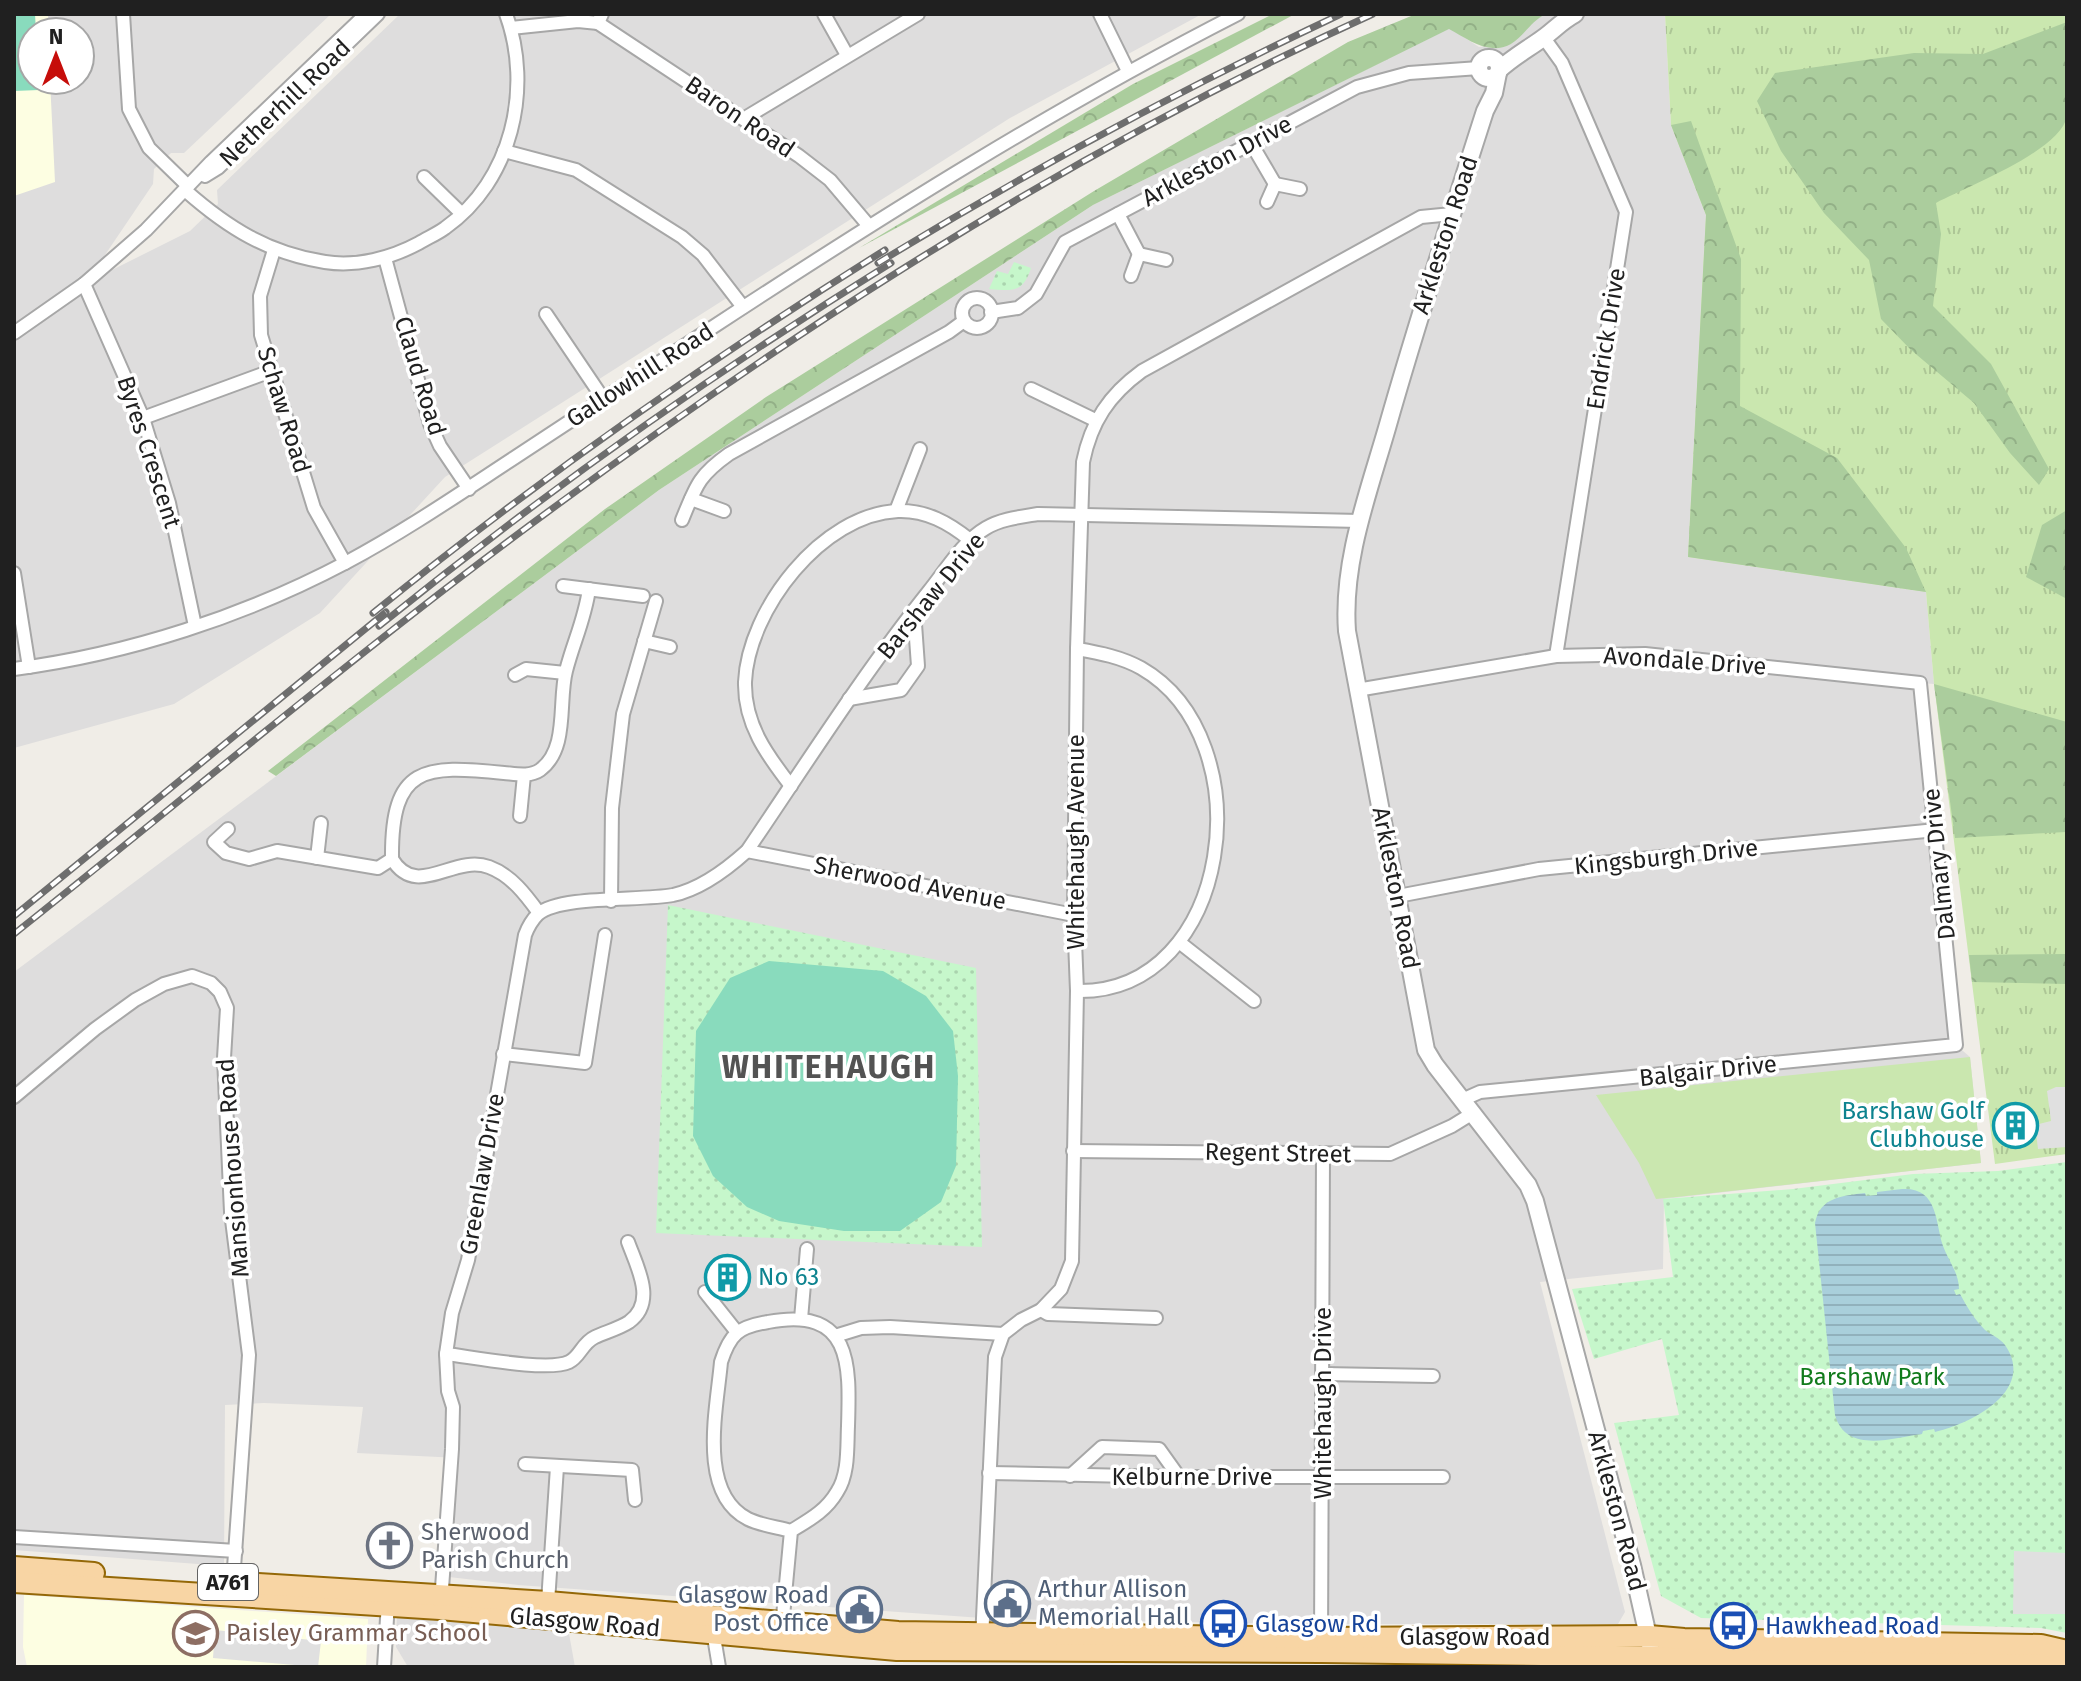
<svg xmlns="http://www.w3.org/2000/svg" width="2081" height="1681" font-family="'Fira Sans',sans-serif">
<style>
.residential{fill:#dedddd;fill-rule:evenodd}
.education{fill:#fdfee2}
.grass{fill:url(#grass-tufts)}
.forest{fill:url(#forest-crowns)}
.park{fill:url(#park-dots)}
.garden{fill:#cae7af}
.pitch{fill:#89dbbd}
.parking{fill:#e0e0e0}
.water{fill:url(#water-rules)}
.lines{fill:none;stroke-linecap:round;stroke-linejoin:round}
.minor-casing{stroke:#a7a7a7;stroke-width:16}
.tertiary-casing{stroke:#a7a7a7;stroke-width:20}
.primary-casing{stroke:#946807;stroke-width:24}
.minor{stroke:#fff;stroke-width:12}
.tertiary{stroke:#fff;stroke-width:16}
.primary{stroke:#f8d5a4;stroke-width:20}
.rail-casing{stroke:#6e6e6e;stroke-width:7}
.rail{stroke:#fff;stroke-width:4;stroke-dasharray:12;stroke-linecap:butt}
.labels{text-anchor:middle;stroke-width:7;stroke-linejoin:round;paint-order:stroke}
.shield{fill:#fff;stroke:#636363;stroke-width:2}
.shield-label{font-size:22px;font-weight:bold;fill:#202020}
.street-label{font-size:24px;fill:#202020;stroke:#fff}
.culture-label{font-size:24px;fill:#0d838f;stroke:#fff;text-anchor:end}
.park-label{font-size:24px;fill:#117b1c;stroke:#fff}
.worship-label{font-size:24px;fill:#5b616d;stroke:#fff;text-anchor:start}
.service-label{font-size:24px;fill:#4e5e75;stroke:#fff;text-anchor:start}
.transit-label{font-size:24px;fill:#164399;stroke:#fff;text-anchor:start}
.education-label{font-size:24px;fill:#785e54;stroke:#fff;text-anchor:start}
.district-label{font-size:32px;font-weight:bold;letter-spacing:2px;fill:#535353;stroke:#fff}
</style>
<defs>
<pattern id="grass-tufts" width="24" height="20" patternUnits="userSpaceOnUse" patternTransform="scale(2)"><rect width="24" height="20" fill="#cae7af"/><path d="M3 7l-1-3M5 7V3M7 7l1-3M15 17l-1-3M17 17v-4M19 17l1-3" fill="none" stroke="#adc696"/></pattern>
<pattern id="forest-crowns" width="20" height="18" patternUnits="userSpaceOnUse" patternTransform="scale(2)"><rect width="20" height="18" fill="#abcd9d"/><path d="M2 6a3 3 0 1 1 6 0M12 15a3 3 0 1 1 6 0" fill="none" stroke="#93b087"/></pattern>
<pattern id="park-dots" width="8" height="8" patternUnits="userSpaceOnUse" patternTransform="scale(2)"><rect width="8" height="8" fill="#c6f7cb"/><path d="M2 2h.1M6 6h.1" fill="none" stroke="#aad3ae" stroke-width="1.8" stroke-linecap="round"/></pattern>
<pattern id="water-rules" width="6" height="5" patternUnits="userSpaceOnUse" patternTransform="scale(2)"><rect width="6" height="5" fill="#a9cfdb"/><path d="M0 2.5h6" fill="none" stroke="#91b1bc"/></pattern>
</defs>
<rect width="100%" height="100%" fill="#f0ede7"/>
<g class="residential">
<path d="M14,14H331L184,153H171L154,169L153,184L86,283L190,231L218,204L217,190L400,14H1202L1010,118L445,477L320,613L174,704L14,748ZM32,32H80V80H32Z"/>
<polygon points="1546,14 1665,14 1671,125 1706,215 1688,557 1926,592 1934,684 1921,683 1956,1045 1970,1057 1981,1163 1664,1199 1663,1269 1540,1282 1625,1612 1618,1624 1305,1624 996,1619 518,1585 449,1577 459,1458 357,1453 363,1407 264,1403 225,1405 224,1566 14,1550 14,972 659,490 1093,205 1450,28 1479,47 1511,44 1535,20"/>
<polygon points="397,1611 568,1628 575,1667 408,1667 396,1647"/>
</g>
<g class="education">
<polygon points="14,14 48,14 49,32 32,32 32,80 50,80 55,182 14,196"/>
<polygon points="24,1595 368,1619 366,1667 27,1667 23,1647"/>
</g>
<polygon class="grass" points="1665,14 2067,14 2067,1154 1995,1164 1934,684 1926,592 1688,557 1706,215 1671,125"/>
<g class="forest">
<polygon points="1273,14 1295,14 859,248 1133,84"/>
<path d="M1416,14H1546C1531,21 1524,36 1511,44C1488,56 1468,39 1449,29L1093,205L659,490L276,776L268,771L605,509L766,397L1094,191L1348,42Z"/>
<path d="M2067,22C2067,48 2071,92 2067,116C2061,151 1966,187 1936,203L1941,234L1933,306L1991,364L2049,469L2039,485L2010,453L1974,403L1911,350L1881,319L1869,260L1824,213L1781,151L1757,101L1775,73L1914,53L1983,54Z"/>
<polygon points="1691,121 1741,259 1740,406 1837,458 1906,548 1926,592 1688,557 1706,215 1671,125"/>
<polygon points="2067,510 2067,599 2026,577 2042,525"/>
<polygon points="1934,684 2067,722 2066,832 1955,838"/>
<polygon points="2067,954 2067,984 1972,982 1969,955"/>
</g>
<g class="park">
<path d="M1014,262L1031,268C1023,293 1013,291 989,289L997,271L1008,274Z"/>
<polygon points="668,905 976,968 982,1247 656,1233"/>
<polygon points="2067,1162 2067,1633 2041,1628 1701,1618 1661,1596 1614,1423 1679,1415 1662,1339 1594,1359 1572,1289 1673,1277 1663,1199 1793,1189 1913,1174 1998,1171"/>
</g>
<polygon class="garden" points="1970,1057 1981,1163 1677,1197 1656,1199 1639,1163 1596,1095"/>
<g class="pitch">
<polygon points="14,14 35,14 36,32 32,32 32,80 38,80 39,90 14,91"/>
<polygon points="769,961 883,971 926,996 953,1031 958,1076 956,1166 941,1202 900,1231 844,1231 779,1221 747,1207 713,1176 693,1136 696,1031 730,978"/>
</g>
<g class="parking">
<polygon points="2056,1087 2067,1087 2067,1147 2038,1149 2035,1125 2051,1121 2047,1091"/>
<polygon points="2014,1551 2067,1553 2067,1614 2013,1614"/>
<polygon points="215,1630 321,1641 318,1667 213,1658"/>
</g>
<path class="water" d="M1902,1189C1938,1187 1935,1221 1943,1246C1948,1260 1959,1273 1959,1289L1954,1290L1956,1295L1960,1294C1967,1307 1975,1320 1985,1330C1991,1335 2000,1338 2005,1345C2037,1391 1970,1424 1935,1432L1934,1429L1923,1431L1922,1434C1892,1438 1846,1454 1835,1415L1815,1223C1820,1197 1842,1196 1865,1193L1866,1196L1877,1195V1192Z"/>
<g class="lines">
<defs>
<g id="minor">
<polyline points="123,14 129,109 149,148 188,186"/>
<polyline points="824,14 847,55"/>
<polyline points="1100,14 1128,71"/>
<polyline points="598,23 799,156 830,180 869,226"/>
<polyline points="511,28 578,21 598,23 602,14"/>
<polyline points="1544,38 1562,63 1626,212 1556,656"/>
<polyline points="745,118 918,14"/>
<polyline points="1251,143 1275,184"/>
<polyline points="504,151 576,170 682,237 703,255 743,307"/>
<polyline points="205,176 218,168 378,14"/>
<polyline points="424,177 461,213"/>
<path d="M186,191C228,228 268,253 325,262C357,267 391,258 419,243C427,238 437,234 445,228C512,181 533,88 506,14"/>
<polyline points="1267,202 1275,184 1300,189"/>
<polyline points="1118,214 1139,254"/>
<polyline points="274,250 260,296 261,335 314,508 345,563"/>
<polyline points="385,258 430,424 440,446 469,489"/>
<polyline points="1131,276 1139,254 1166,260"/>
<polyline points="84,284 143,418 169,503 195,626"/>
<circle cx="977" cy="313" r="15"/>
<polyline points="991,312 1018,308 1036,294 1065,242 1357,87 1409,73 1479,68"/>
<polyline points="546,314 604,400"/>
<polyline points="14,333 84,284 146,230 211,162 366,14"/>
<polyline points="1031,389 1095,420"/>
<polyline points="143,418 271,371"/>
<polyline points="691,499 724,511"/>
<polyline points="896,511 920,449"/>
<path d="M682,520C696,486 698,476 729,454L949,332L964,321"/>
<polyline points="14,573 29,667"/>
<polyline points="563,586 643,596"/>
<polyline points="644,641 670,647"/>
<path d="M14,669C129,654 245,616 347,562C405,531 459,494 514,458C580,414 647,371 713,327C884,215 1056,107 1238,14"/>
<polyline points="515,675 526,669 565,673"/>
<polyline points="1357,690 1556,656 1645,654 1920,683 1956,1045 1480,1092 1462,1100"/>
<polyline points="849,699 901,690 918,666 914,610"/>
<path d="M791,786C767,755 744,724 745,682C748,610 822,514 898,511C926,510 949,523 970,540"/>
<polyline points="520,816 524,775"/>
<polyline points="228,829 214,842 226,853 249,859 277,851 378,868 392,859"/>
<polyline points="747,851 1074,915"/>
<polyline points="317,858 321,823"/>
<polyline points="1398,896 1539,869 1936,830"/>
<polyline points="611,901 612,808 623,714 656,601"/>
<path d="M539,913C526,895 511,875 489,867C453,854 417,900 392,859C391,765 424,765 504,773C516,774 530,777 540,770C569,749 558,701 566,671C573,643 585,619 589,589"/>
<polyline points="1179,942 1254,1001"/>
<path d="M1077,991C1233,994 1265,739 1141,668C1121,657 1100,653 1077,649"/>
<polyline points="503,1054 585,1063 605,935"/>
<polyline points="14,1097 95,1029 135,1000 164,984 192,976 211,983 220,992 227,1008 224,1058 231,1212 249,1355 232,1596"/>
<polyline points="1073,1151 1390,1154 1452,1126 1473,1113"/>
<polyline points="705,1292 736,1331"/>
<polyline points="1041,1310 1048,1314 1156,1318"/>
<polyline points="801,1319 807,1249"/>
<polyline points="835,1336 861,1328 890,1327 1003,1334"/>
<path d="M446,1354C472,1357 548,1372 569,1362C580,1357 582,1343 595,1337C606,1332 620,1328 629,1322C657,1302 637,1267 628,1242"/>
<polyline points="1323,1374 1433,1376"/>
<polyline points="525,1464 632,1470 635,1500"/>
<polyline points="989,1473 1179,1477 1443,1477"/>
<polyline points="1070,1476 1102,1447 1159,1449 1179,1477"/>
<polyline points="14,1537 236,1551"/>
<path d="M441,1602L452,1449L453,1407L448,1391L446,1354L452,1313L468,1260L525,935C528,927 532,920 538,914C561,895 641,901 673,895C701,889 726,870 747,851C806,764 863,674 929,591C946,570 962,542 986,528C1001,519 1020,517 1038,514L1360,521"/>
<polyline points="548,1602 557,1467"/>
<path d="M782,1627L791,1531C809,1520 826,1511 837,1492C849,1474 847,1447 848,1426C850,1364 852,1306 768,1322C738,1327 730,1334 721,1362C717,1408 697,1493 748,1519C760,1525 777,1527 791,1531"/>
<polyline points="713,1631 719,1667"/>
<path d="M982,1640L995,1357L1003,1334L1021,1320L1041,1310L1061,1289L1072,1261L1077,991L1074,915L1077,649L1083,462C1091,422 1109,395 1142,371L1421,217L1452,214"/>
<polyline points="1321,1645 1323,1153"/>
<polyline points="384,1667 388,1602"/>
</g>
<g id="tertiary">
<circle cx="1489" cy="68" r="10"/>
<path d="M1499,70C1513,57 1528,49 1543,38C1554,30 1562,21 1575,14"/>
<path d="M1498,73L1494,93L1485,111C1451,217 1417,322 1387,428C1368,494 1342,562 1347,631L1426,1050L1435,1065L1528,1185L1535,1201L1632,1565L1655,1667"/>
</g>
<g id="primary">
<polyline points="14,1567 94,1573"/>
<polyline points="14,1582 440,1609 897,1650 1321,1652 2047,1662 2067,1667"/>
<polyline points="258,1584 548,1602 898,1632 1321,1638 1649,1636 1684,1639 2041,1645 2067,1651"/>
</g>
</defs>
<use href="#minor" class="minor-casing"/>
<use href="#tertiary" class="tertiary-casing"/>
<use href="#primary" class="primary-casing"/>
<use href="#minor" class="minor"/>
<use href="#tertiary" class="tertiary"/>
<use href="#primary" class="primary"/>
<defs>
<g id="rail">
<path d="M878,263C1028,171 1182,89 1341,14"/>
<path d="M373,613C536,481 707,361 885,250"/>
<path d="M379,626C542,494 713,373 891,263"/>
<polyline points="14,916 386,612"/>
<path d="M14,934C161,817 304,697 453,583C740,364 1044,163 1373,14"/>
</g>
</defs>
<use href="#rail" class="rail-casing"/>
<use href="#rail" class="rail"/>
</g>
<defs>
<symbol id="building-ring" viewBox="-11 -11 22 22"><circle r="9.5" fill="#fff" stroke="#0f9aa8" stroke-width="1.5"/><path d="M-4-6H4V6H1V3H-1V6H-4ZM-2.5-4.3h1.7v1.8h-1.7ZM.8-4.3h1.7v1.8H.8ZM-2.5-1h1.7V.8h-1.7ZM.8-1h1.7V.8H.8Z" fill="#0f9aa8"/></symbol>
<symbol id="church-ring" viewBox="-11 -11 22 22"><circle r="9.5" fill="#fff" stroke="#6b7280" stroke-width="1.5"/><path d="M-1.2-6h2.4v3.5h3.3v2.4h-3.3V6h-2.4V-.1h-3.3v-2.4h3.3Z" fill="#6b7280"/></symbol>
<symbol id="civic-ring" viewBox="-11 -11 22 22"><circle r="9.5" fill="#fff" stroke="#5c6f8a" stroke-width="1.5"/><path d="M-.6-6.5H3V-4.5H.6V-3L4-1V1h2V6H-6V1h2V-1L-.6-3ZM-1.2 2.5V6h2.4V2.5Z" fill="#5c6f8a"/></symbol>
<symbol id="bus-ring" viewBox="-11 -11 22 22"><circle r="9.5" fill="#fff" stroke="#1a4fb4" stroke-width="1.5"/><path d="M-5-6H5V4H4V6H2V4H-2V6H-4V4H-5ZM-3.5-4V0h7V-4ZM-3.5 1.2v1.5H-2V1.2ZM2 1.2v1.5H3.5V1.2Z" fill="#1a4fb4"/></symbol>
<symbol id="school-ring" viewBox="-11 -11 22 22"><circle r="9.5" fill="#fff" stroke="#8d6e63" stroke-width="1.5"/><path d="M0-5L7-2L0 1L-7-2ZM-4 1L0 2.5L4 1V4Q0 6-4 4Z" fill="#8d6e63"/></symbol>
</defs>
<g fill-rule="evenodd">
<use href="#building-ring" x="1990" y="1100" width="51" height="51"/>
<use href="#building-ring" x="702" y="1252" width="51" height="51"/>
<use href="#church-ring" x="364" y="1520" width="51" height="51"/>
<use href="#civic-ring" x="982" y="1578" width="51" height="51"/>
<use href="#civic-ring" x="834" y="1584" width="51" height="51"/>
<use href="#bus-ring" x="1198" y="1598" width="51" height="51"/>
<use href="#bus-ring" x="1708" y="1600" width="51" height="51"/>
<use href="#school-ring" x="170" y="1608" width="51" height="51"/>
</g>
<g class="labels">
<rect class="shield" x="198" y="1564" width="60" height="36" rx="6"/>
<g class="shield-label">
<text x="228" y="1590">A761</text>
</g>
<g class="street-label">
<text transform="translate(285 103) rotate(-44)" y="8">Netherhill Road</text>
<text transform="translate(740 117) rotate(34)" y="8">Baron Road</text>
<text transform="translate(1217 161) rotate(-28)" y="8">Arkleston Drive</text>
<text transform="translate(1445 235) rotate(-72)" y="8">Arkleston Road</text>
<text transform="translate(1606 339) rotate(-81)" y="8">Endrick Drive</text>
<text transform="translate(640 375) rotate(-33)" y="8">Gallowhill Road</text>
<text transform="translate(420 376) rotate(73)" y="8">Claud Road</text>
<text transform="translate(284 410) rotate(73)" y="8">Schaw Road</text>
<text transform="translate(149 452) rotate(72)" y="8">Byres Crescent</text>
<text transform="translate(931 596) rotate(-51)" y="8">Barshaw Drive</text>
<text transform="translate(1685 661) rotate(4)" y="8">Avondale Drive</text>
<text transform="translate(1076 842) rotate(-90)" y="8">Whitehaugh Avenue</text>
<text transform="translate(1666 857) rotate(-6)" y="8">Kingsburgh Drive</text>
<text transform="translate(1939 864) rotate(-96)" y="8">Dalmary Drive</text>
<text transform="translate(910 883) rotate(11)" y="8">Sherwood Avenue</text>
<text transform="translate(1396 888) rotate(79)" y="8">Arkleston Road</text>
<text transform="translate(1708 1071) rotate(-6)" y="8">Balgair Drive</text>
<text transform="translate(1278 1153) rotate(1)" y="8">Regent Street</text>
<text transform="translate(233 1168) rotate(-94)" y="8">Mansionhouse Road</text>
<text transform="translate(482 1174) rotate(-80)" y="8">Greenlaw Drive</text>
<text transform="translate(1323 1403) rotate(-90)" y="8">Whitehaugh Drive</text>
<text x="1192" y="1485">Kelburne Drive</text>
<text transform="translate(1617 1511) rotate(75)" y="8">Arkleston Road</text>
<text transform="translate(585 1622) rotate(5)" y="8">Glasgow Road</text>
<text x="1475" y="1645">Glasgow Road</text>
</g>
<g class="culture-label">
<text x="1984" y="1119">Barshaw Golf<tspan x="1984" dy="28">Clubhouse</tspan></text>
<text x="758" y="1285" text-anchor="start">No 63</text>
</g>
<g class="park-label">
<text x="1872" y="1385">Barshaw Park</text>
</g>
<g class="worship-label">
<text x="421" y="1540">Sherwood<tspan x="421" dy="28">Parish Church</tspan></text>
</g>
<g class="service-label">
<text x="1038" y="1597">Arthur Allison<tspan x="1038" dy="28">Memorial Hall</tspan></text>
<text x="829" y="1603" text-anchor="end">Glasgow Road<tspan x="829" dy="28">Post Office</tspan></text>
</g>
<g class="transit-label">
<text x="1255" y="1632">Glasgow Rd</text>
<text x="1765" y="1634">Hawkhead Road</text>
</g>
<g class="education-label">
<text x="226" y="1641">Paisley Grammar School</text>
</g>
<g class="district-label">
<text x="829" y="1078">WHITEHAUGH</text>
</g>
</g>
<rect width="2081" height="1681" fill="none" stroke="#202020" stroke-width="32"/>
<g transform="translate(56 56)"><circle r="38" fill="#ffffff" stroke="#a6a6a6" stroke-width="2"/>
<path d="M0-6L14 30L0 20L-14 30Z" fill="#c60d0a"/>
<text y="-12" font-size="22" font-weight="bold" text-anchor="middle" fill="#202020">N</text>
</g>
</svg>
